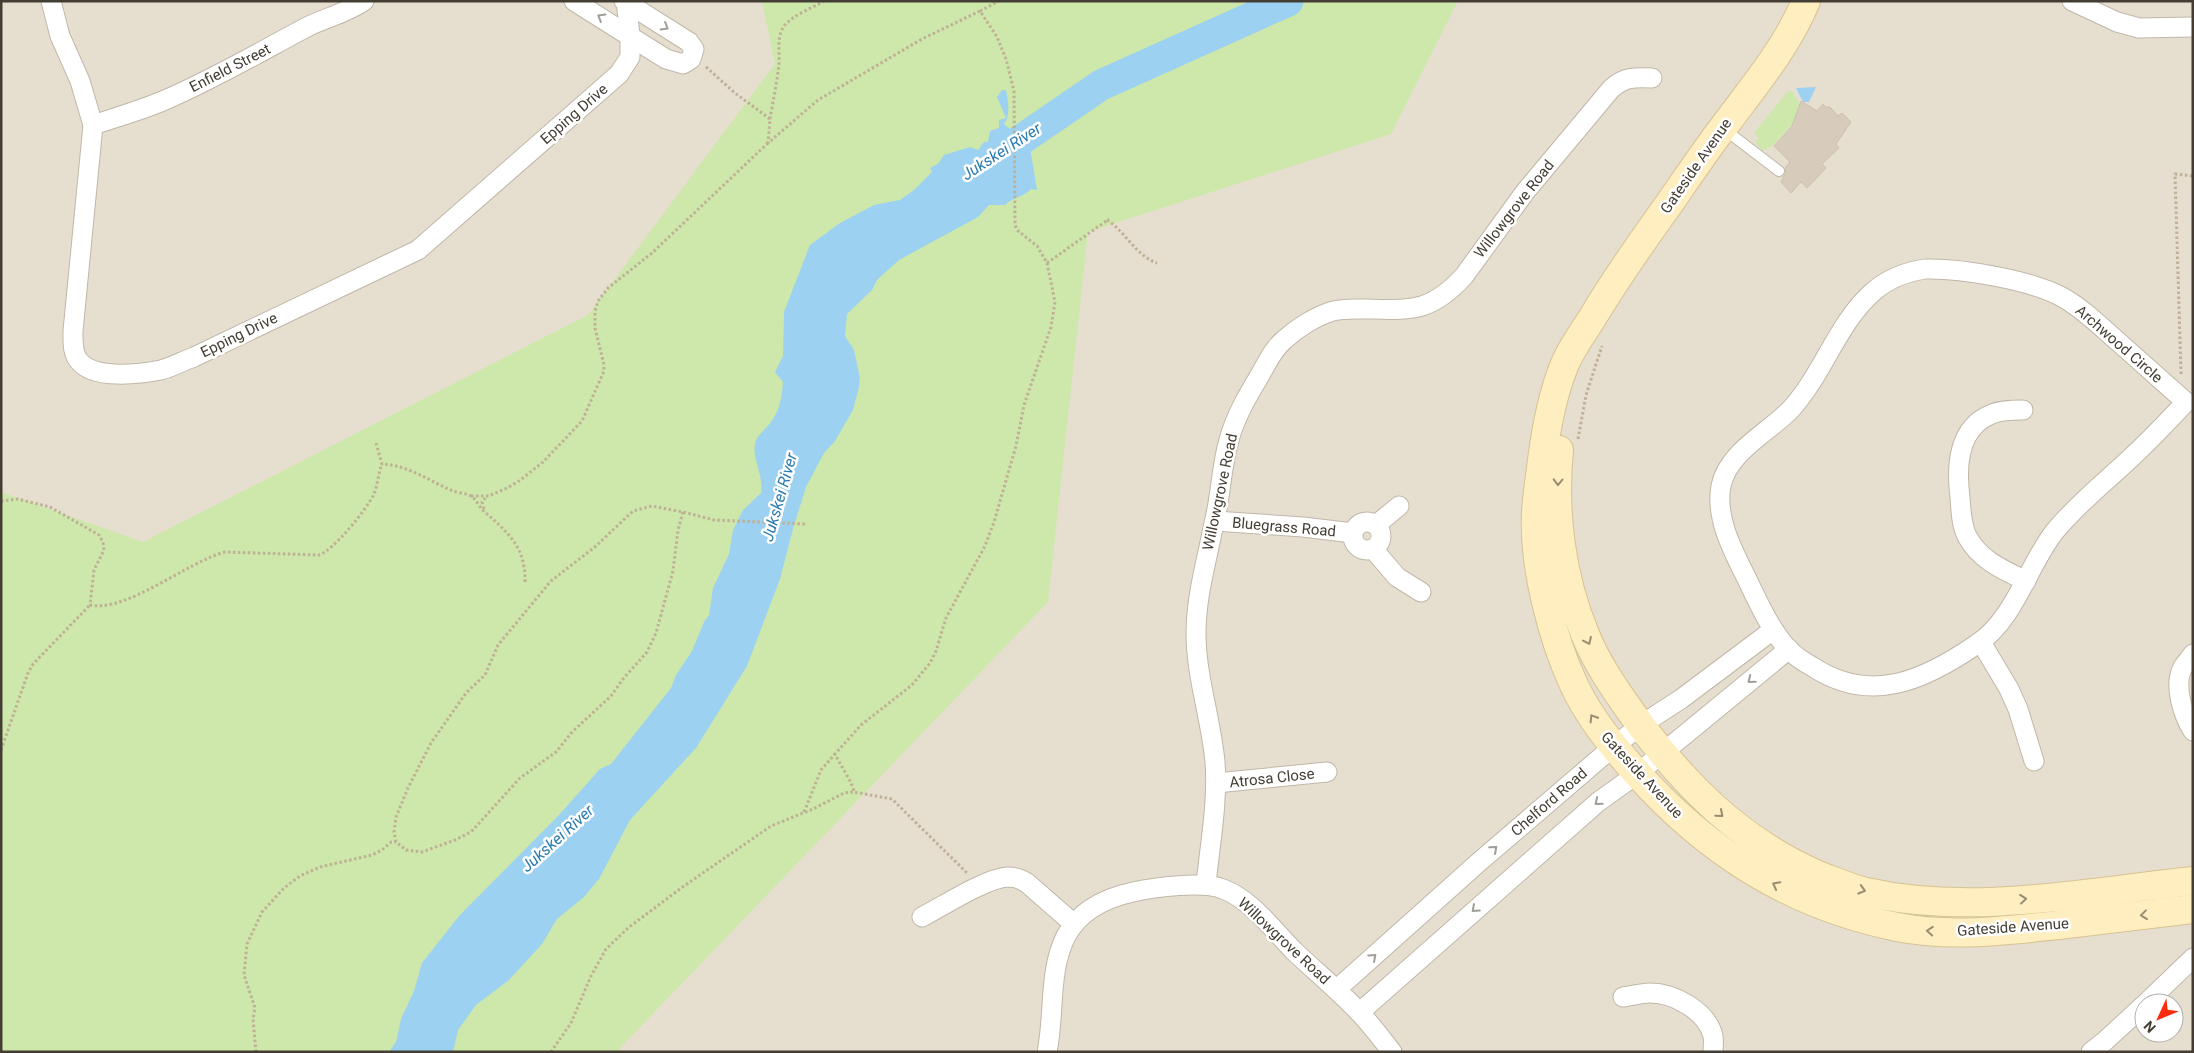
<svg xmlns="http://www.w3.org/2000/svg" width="2194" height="1053" font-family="Roboto,sans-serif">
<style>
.residential{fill:#e6dfd0;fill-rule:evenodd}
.green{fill:#cde8aa}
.water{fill:#9cd1f1}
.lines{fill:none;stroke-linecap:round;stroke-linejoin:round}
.river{stroke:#9cd1f1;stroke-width:31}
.building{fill:#d7cbbb;stroke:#cec0ab}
.lane-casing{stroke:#c0b7a8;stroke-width:12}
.street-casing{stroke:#c0b7a8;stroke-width:21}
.secondary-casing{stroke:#d7c293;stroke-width:30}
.path{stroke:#bfb096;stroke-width:3;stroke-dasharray:2.5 2.5;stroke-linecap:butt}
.lane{stroke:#fff;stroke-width:10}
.street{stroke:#fff;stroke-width:19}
.secondary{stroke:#ffeebf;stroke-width:28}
.oneway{stroke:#a19e99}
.oneway2{stroke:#988d72}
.labels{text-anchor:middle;stroke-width:5;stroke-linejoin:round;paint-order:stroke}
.street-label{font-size:15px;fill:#433d33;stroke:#fff}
.water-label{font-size:16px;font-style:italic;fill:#2a7bb1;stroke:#fff}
</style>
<rect width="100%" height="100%" fill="#f2ede3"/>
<path class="residential" d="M1,1H2193V1052H1ZM2144,1003H2174V1033H2144Z"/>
<g class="green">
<polygon points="762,1 1458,1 1391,134 1088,232 1048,602 621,1047 618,1052 1,1052 1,492 143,542 588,315 775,64"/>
<polygon points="1788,91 1793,92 1800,105 1796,112 1799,117 1772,146 1763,151 1755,143 1759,138 1754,133"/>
</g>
<g class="water">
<polygon points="1816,87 1809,102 1803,102 1796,88"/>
<path d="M1002,90H1006C1008,101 1011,115 1004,124L1012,131L1022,127L1023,129H1027L1037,190L1031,189C1022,198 1013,197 1005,205H989L978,217L899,260L877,280L872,290L847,314L845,336L854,350L860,378L859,387L853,410L835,441L824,453L806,487L793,529L780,579L747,666L696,748L630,820L599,879L584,897L557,919L542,944L509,980L476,1005L458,1030L453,1052H389L396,1042L401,1019L414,991L422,963L459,916L558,816L600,769L611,764L671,688L676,675L692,651L704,622L709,615L713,588L729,554L733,530L743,510L761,493C764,476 752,458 755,444C756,436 766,429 771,422C780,410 782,396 783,382L775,372L783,356L784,312L810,245L840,223L874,205L900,200L914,190L932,172L930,168L938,164L944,155L970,147L978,150L984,142H988L990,131L999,128V120L1006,118L997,97Z"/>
</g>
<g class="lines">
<polyline class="river" points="993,159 1101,85 1288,1"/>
</g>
<polygon class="building" points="1801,101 1817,111 1823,104 1826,107 1830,107 1838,116 1842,113 1851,122 1836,144 1839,148 1822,164 1826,168 1807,188 1801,182 1791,193 1781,182 1786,172 1785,168 1790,162 1774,146 1792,126"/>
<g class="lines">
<defs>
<polyline id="lane" points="1724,129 1779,171"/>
<g id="street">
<path d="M51,1L60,36L80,81L93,125L73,331C73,341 72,353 79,361C94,380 140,374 161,370C172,367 183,361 194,357L418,250L619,74L630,57V35L626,1"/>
<polyline points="574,1 666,59 683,64 691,59 694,49 689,42 624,1"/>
<polyline points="2072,1 2117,22 2139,28 2193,27"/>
<path d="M93,125C117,117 142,110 165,100C214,79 258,53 305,28C324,18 345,14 364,1"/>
<path d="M1925,269C1960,268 2031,280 2062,297C2082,308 2098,324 2115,339C2139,360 2163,382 2186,402C2170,419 2153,437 2136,453C2109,479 2079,502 2055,531C2028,565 2015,619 1977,644C1925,680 1871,705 1813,667C1804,662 1795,656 1788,649C1770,629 1758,602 1747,579C1733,551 1715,518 1721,486C1728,451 1770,432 1792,408C1824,372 1838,322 1874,291C1889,278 1906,272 1925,269Z"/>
<path d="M2023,410C2013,410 2001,410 1992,414C1958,427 1956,466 1960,497C1961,510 1961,526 1968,538C1981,561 2004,570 2026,581"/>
<polyline points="1215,521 1303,527 1353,533"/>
<circle cx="1367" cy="536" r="14"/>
<polyline points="1376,525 1399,506"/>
<polyline points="1373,549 1397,577 1421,592"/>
<polyline points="1981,642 2009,689 2018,709 2034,761"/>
<path d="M2193,654C2190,658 2186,663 2183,667C2173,685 2183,715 2193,731"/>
<polyline points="1216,783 1327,772"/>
<path d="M1206,884C1210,844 1218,802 1215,762C1211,718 1196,677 1196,633C1196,596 1207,560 1214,523C1221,496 1221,467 1229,440C1235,417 1248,395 1260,375C1267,363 1273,349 1284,340C1297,328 1316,316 1333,311C1344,308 1356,309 1367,309C1413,310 1431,312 1464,276L1525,192L1611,89C1624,77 1634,77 1652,78"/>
<path d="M922,917C943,906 986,878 1008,877C1016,877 1021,879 1027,883L1074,924"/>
<polyline points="1337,989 1479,862 1613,747 1641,725 1681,699 1773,630"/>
<path d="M1623,997C1631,996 1641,993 1650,993C1674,993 1707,1011 1713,1036C1714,1041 1713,1047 1713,1052"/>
<polyline points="2146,1003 2193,958"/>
<polyline points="1360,1012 1598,802 1637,774 1789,649"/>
<path d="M1047,1052C1055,1014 1048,972 1066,936C1080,910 1105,898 1133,892C1156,887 1202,881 1223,889C1252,900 1273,930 1294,951C1315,971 1338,990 1358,1011C1370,1023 1381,1038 1392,1052"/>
<polyline points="2091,1052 2105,1041 2144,1005"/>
</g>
<g id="secondary">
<path d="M1806,1C1787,47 1754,86 1725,125C1705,151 1687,178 1669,204C1643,240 1617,277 1594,315C1584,332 1571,348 1564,366C1552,396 1546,429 1542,460C1540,477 1537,495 1536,512C1533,564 1552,638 1574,685C1589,717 1611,744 1634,770C1706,851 1789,905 1897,927C1952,938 2012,930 2067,924C2109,919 2151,914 2193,909"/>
<path d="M1559,450C1553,511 1561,577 1585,634C1596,662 1614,688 1631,712C1682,783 1738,840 1818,875C1834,881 1850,888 1866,892C1973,916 2085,892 2193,881"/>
</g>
</defs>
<use href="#lane" class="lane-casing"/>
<use href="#street" class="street-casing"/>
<use href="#secondary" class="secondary-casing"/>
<g class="path">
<polyline points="980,11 999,1"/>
<path d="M706,67L735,93L770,119L768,143L818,100L922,39L980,11L997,37L1006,59L1014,91L1015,225L1017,230L1037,246L1047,263L1055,302L1051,327L1024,405L1016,446L994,522L985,546L946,618L936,651L930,663L912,685L861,725L835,754C839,763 853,783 854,792L892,799L967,873"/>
<path d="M770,119C773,101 777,82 779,64C780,51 776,38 784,26C793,15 812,8 824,1"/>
<path d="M1107,220C1125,231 1136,256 1157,263"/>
<polyline points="1047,263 1109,219"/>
<polyline points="2181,374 2175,174 2193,176"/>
<polyline points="1578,439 1586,395 1602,346"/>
<path d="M376,443L382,464C408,465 429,481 453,491C458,493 466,493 471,496C477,500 480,509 486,513C510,534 526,549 525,583"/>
<polyline points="471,496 489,496 507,488 519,481 543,462 582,421 604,371 604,365 595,328 595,311 598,301 608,288 652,253 768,143"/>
<path d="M1,501L18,499L50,507L99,535L103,542L104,550L94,570L90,605C126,613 187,562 225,552L319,555C334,550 367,509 374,494C378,484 378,474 382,464"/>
<polyline points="484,509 482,502 487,496"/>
<polyline points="683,512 678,530 673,571 656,633 647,652 623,679 611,696 572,732 556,752 520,778 471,832 455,840 422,852 406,850 396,842 394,832 396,817 408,788 431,743 466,693 485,675 498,645 551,581 596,546 633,511 652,506 683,512 714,520 805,524"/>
<polyline points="1,750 28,673 33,664 90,605"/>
<polyline points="804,812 821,770 835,754"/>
<polyline points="256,1052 253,1019 255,1008 244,975 247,944 262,912 284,888 300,876 320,867 372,855 382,850 391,842 396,842"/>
<polyline points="551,1052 571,1023 591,976 606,949 628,928 684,886 771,826 813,809 844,793 854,792"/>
</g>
<use href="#lane" class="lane"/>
<use href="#street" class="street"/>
<use href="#secondary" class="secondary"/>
</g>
<defs><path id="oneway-chevron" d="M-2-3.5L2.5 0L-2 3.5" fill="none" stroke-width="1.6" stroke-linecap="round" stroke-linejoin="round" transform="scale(1.25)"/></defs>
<g class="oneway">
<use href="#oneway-chevron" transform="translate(601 17) rotate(-149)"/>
<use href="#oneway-chevron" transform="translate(665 27) rotate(31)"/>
<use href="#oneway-chevron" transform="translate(1751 680) rotate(141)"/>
<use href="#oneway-chevron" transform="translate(1598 802) rotate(141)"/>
<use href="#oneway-chevron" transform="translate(1494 849) rotate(-41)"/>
<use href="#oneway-chevron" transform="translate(1475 909) rotate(138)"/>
<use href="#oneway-chevron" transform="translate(1373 957) rotate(-42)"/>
</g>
<g class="oneway2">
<use href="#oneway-chevron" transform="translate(1558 482) rotate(91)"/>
<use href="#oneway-chevron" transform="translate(1588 641) rotate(65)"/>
<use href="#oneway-chevron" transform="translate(1593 718) rotate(-122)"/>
<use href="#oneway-chevron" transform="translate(1720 814) rotate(41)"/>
<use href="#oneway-chevron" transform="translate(1776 885) rotate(-152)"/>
<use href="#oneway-chevron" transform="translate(1862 890) rotate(16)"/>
<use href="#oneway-chevron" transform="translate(2023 899) rotate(-6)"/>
<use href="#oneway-chevron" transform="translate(2144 915) rotate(173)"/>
<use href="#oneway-chevron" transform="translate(1930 931) rotate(-176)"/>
</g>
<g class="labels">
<g class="street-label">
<text transform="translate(230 68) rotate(-27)" y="5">Enfield Street</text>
<text transform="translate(574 114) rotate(-41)" y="5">Epping Drive</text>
<text transform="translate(1696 166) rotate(-55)" y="5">Gateside Avenue</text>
<text transform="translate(1514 209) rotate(-52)" y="5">Willowgrove Road</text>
<text transform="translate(239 335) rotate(-26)" y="5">Epping Drive</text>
<text transform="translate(2119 344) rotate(41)" y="5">Archwood Circle</text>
<text transform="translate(1220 492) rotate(-78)" y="5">Willowgrove Road</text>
<text transform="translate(1284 527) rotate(5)" y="5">Bluegrass Road</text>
<text transform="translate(1642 775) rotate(47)" y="5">Gateside Avenue</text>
<text transform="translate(1272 778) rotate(-6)" y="5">Atrosa Close</text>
<text transform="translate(1549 802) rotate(-41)" y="5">Chelford Road</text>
<text transform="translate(2013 927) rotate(-4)" y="5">Gateside Avenue</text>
<text transform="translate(1284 941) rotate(43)" y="5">Willowgrove Road</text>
</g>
<g class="water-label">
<text transform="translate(1001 151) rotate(-33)" y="6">Jukskei River</text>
<text transform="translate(779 497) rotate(-74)" y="6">Jukskei River</text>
<text transform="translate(557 838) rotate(-42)" y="6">Jukskei River</text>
</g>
</g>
<rect width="2194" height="1053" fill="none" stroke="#433d33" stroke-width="5"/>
<g transform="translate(2159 1018) rotate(226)"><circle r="24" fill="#ffffff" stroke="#b4b1ad"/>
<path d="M0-4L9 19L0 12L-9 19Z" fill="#ff2b0c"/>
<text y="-8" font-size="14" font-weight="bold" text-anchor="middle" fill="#433d33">N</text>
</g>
</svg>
